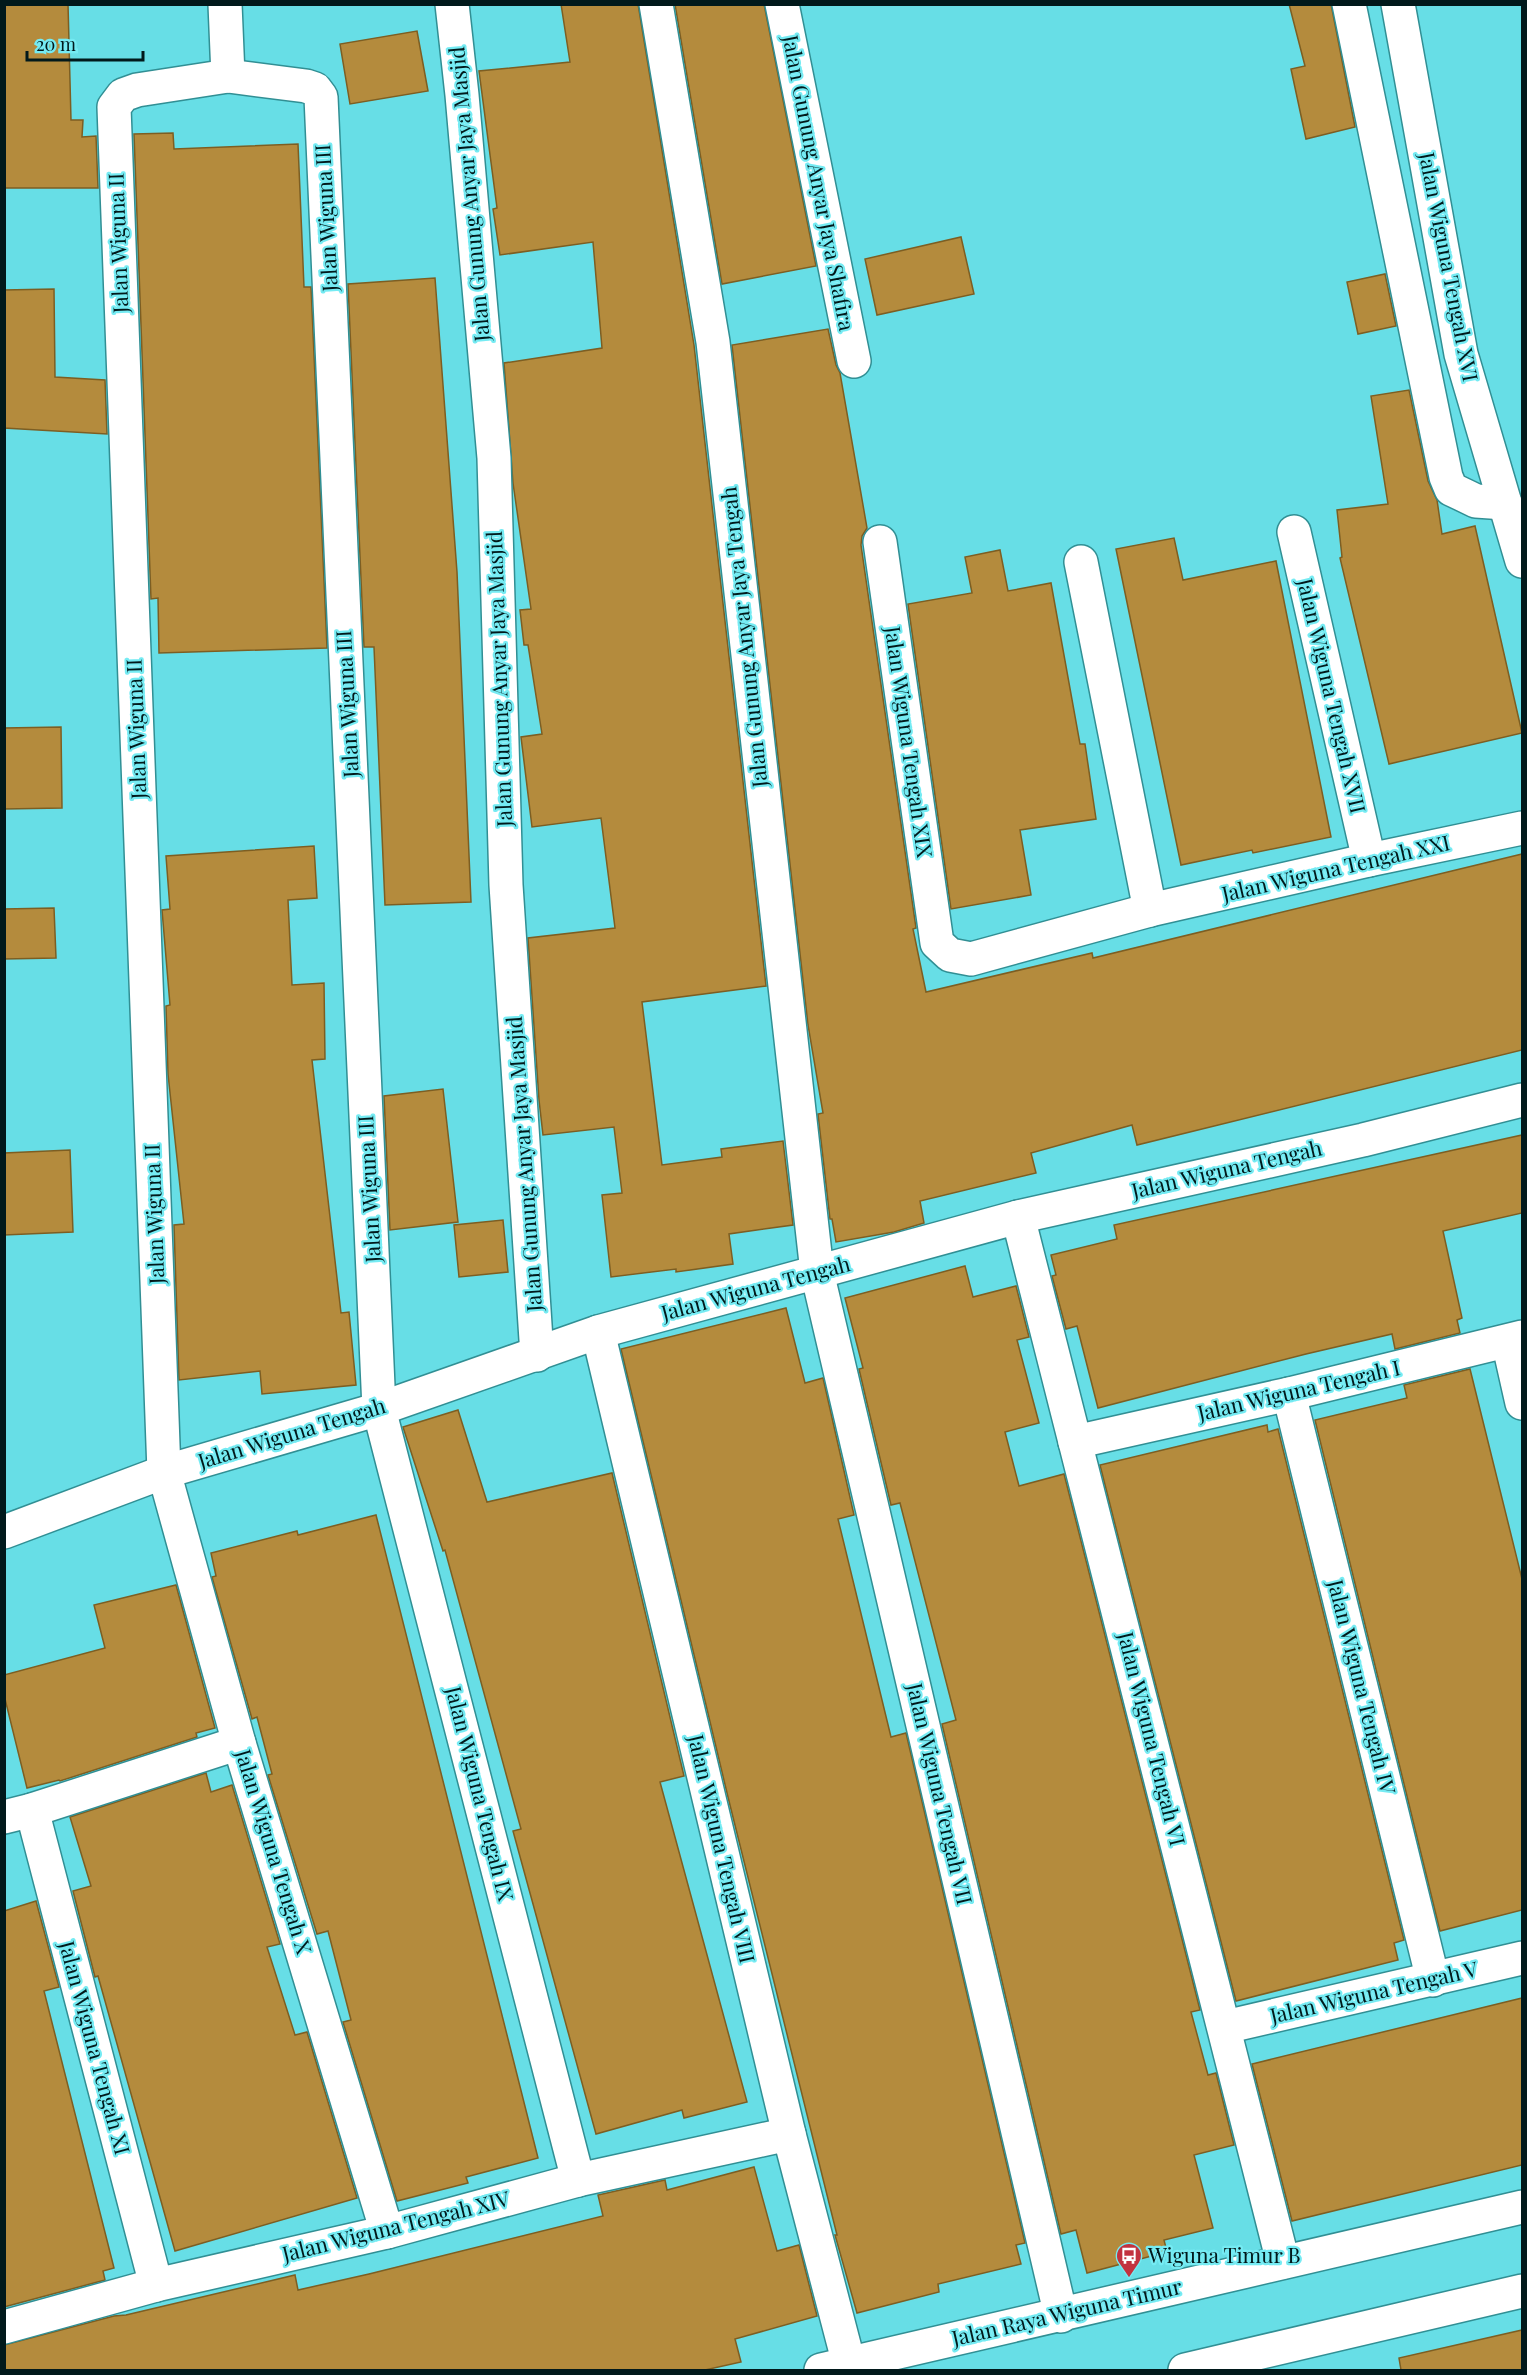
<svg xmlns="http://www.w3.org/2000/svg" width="1527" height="2375" font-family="'Playfair Display',serif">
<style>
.building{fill:#b48b3d;stroke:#7d5e22;stroke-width:1.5}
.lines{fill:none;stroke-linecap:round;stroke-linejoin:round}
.street-casing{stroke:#318f94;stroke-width:36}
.street{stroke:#fff;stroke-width:33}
.labels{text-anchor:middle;stroke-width:4.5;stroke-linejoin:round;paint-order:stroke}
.street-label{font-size:21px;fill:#01191b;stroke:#75ebf3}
.poi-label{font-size:21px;fill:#01191b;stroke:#75ebf3;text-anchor:start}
</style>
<rect width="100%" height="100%" fill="#67dee6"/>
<g class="building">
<polygon points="4,4 68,4 71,120 83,120 82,137 96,136 98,188 4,188"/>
<polygon points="561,4 638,4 694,345 766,986 642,1002 662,1165 722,1157 721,1149 783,1141 793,1225 729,1234 733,1264 676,1272 676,1269 611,1277 602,1195 622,1193 614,1127 543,1135 539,1100 528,938 615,928 601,818 532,827 521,737 542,734 528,645 524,645 520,610 531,609 513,483 504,363 602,348 593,242 500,255 493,209 497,208 479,71 570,62"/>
<polygon points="675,4 764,4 816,266 722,284"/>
<polygon points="1289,4 1331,4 1355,127 1306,139 1291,69 1305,66"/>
<polygon points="417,31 428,91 350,104 340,44"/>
<polygon points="173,133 174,149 298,144 304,287 311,287 327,648 159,653 158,598 151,599 134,134"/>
<polygon points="961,237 974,294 877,315 865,259"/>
<polygon points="1385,274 1396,326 1358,334 1347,282"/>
<polygon points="435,278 457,572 471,902 385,905 374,647 364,647 348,284"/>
<polygon points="54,289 55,377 105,380 107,434 4,428 4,290"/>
<polygon points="828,329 836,365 840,373 867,528 862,536 861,545 916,928 913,929 926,992 1092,953 1093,958 1522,854 1522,1050 1137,1145 1132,1125 1031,1153 1036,1173 920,1201 924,1223 894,1232 836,1242 832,1219 830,1219 818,1114 823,1113 808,1025 732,345"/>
<polygon points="1409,390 1428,481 1437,500 1442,534 1475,526 1522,733 1389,764 1340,558 1342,557 1337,510 1388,504 1371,396"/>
<polygon points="1174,538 1183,580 1276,561 1331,837 1253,853 1252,850 1181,865 1116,549"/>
<polygon points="1000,550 1008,591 1051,583 1080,744 1085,744 1096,819 1020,830 1031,895 951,909 908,604 972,593 965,557"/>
<polygon points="61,727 62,808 4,809 4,728"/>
<polygon points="314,846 317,898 288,900 292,985 324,983 325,1059 312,1060 341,1313 349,1312 356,1385 262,1394 260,1371 179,1380 174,1225 184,1224 168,1074 166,1006 170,1005 162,910 170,909 166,856"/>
<polygon points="54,908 56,958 4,959 4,909"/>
<polygon points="443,1089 458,1222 390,1230 384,1096"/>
<polygon points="1522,1135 1522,1213 1443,1231 1462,1318 1457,1320 1460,1333 1395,1349 1392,1334 1306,1354 1098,1408 1077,1326 1066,1329 1052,1276 1056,1275 1051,1255 1117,1239 1114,1225"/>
<polygon points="70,1150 73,1232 4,1235 4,1153"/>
<polygon points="503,1220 508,1272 459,1277 454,1225"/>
<polygon points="965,1266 973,1297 1016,1286 1029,1337 1017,1340 1039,1423 1005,1432 1019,1486 1064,1474 1200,2010 1191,2012 1208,2075 1216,2073 1234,2145 1194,2155 1213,2228 1164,2240 1167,2252 1087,2273 1076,2230 1061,2234 942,1724 956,1720 900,1503 891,1505 859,1369 863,1368 845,1298"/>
<polygon points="786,1308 805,1383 823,1378 854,1515 838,1519 891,1737 906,1733 1025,2243 1016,2245 1021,2264 938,2284 939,2292 857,2313 835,2235 837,2235 728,1797 621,1349"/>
<polygon points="1470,1369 1522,1579 1522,1910 1440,1931 1315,1420 1407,1398 1404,1385"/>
<polygon points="458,1410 487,1502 612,1473 684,1776 660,1782 747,2102 684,2118 682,2110 596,2134 513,1831 521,1829 445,1550 443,1551 403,1427"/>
<polygon points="1267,1425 1268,1432 1278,1429 1404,1940 1394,1943 1398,1960 1236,2001 1100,1465"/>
<polygon points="376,1515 538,2158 466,2177 468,2183 397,2201 343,2022 351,2020 328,1931 317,1934 268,1775 272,1774 257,1717 252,1719 212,1577 216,1576 211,1553 297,1531 298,1535"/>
<polygon points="176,1585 215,1728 196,1733 197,1737 60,1781 59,1780 27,1788 4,1695 4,1675 105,1648 94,1605"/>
<polygon points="206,1773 211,1792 232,1785 280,1944 267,1947 295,2035 307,2032 357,2198 175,2251 98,1976 95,1977 73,1891 91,1886 70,1817"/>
<polygon points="36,1901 59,1987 44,1991 114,2268 103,2271 105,2280 4,2307 4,1911"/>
<polygon points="1522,1998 1522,2165 1292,2221 1252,2064"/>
<polygon points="754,2167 777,2251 799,2245 817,2316 735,2339 741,2362 705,2370 4,2370 4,2345 114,2316 126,2315 295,2275 298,2290 369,2274 603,2216 598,2195 665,2180 667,2190"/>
<polygon points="1522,2330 1522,2370 1401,2370 1399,2358"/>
</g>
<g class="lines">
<defs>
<g id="street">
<polyline points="225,4 228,76"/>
<polyline points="452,4 462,95 494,458 506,885 537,1355"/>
<polyline points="656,4 713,342 817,1272 1061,2316"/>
<polyline points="782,4 854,361"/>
<polyline points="1349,4 1446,477 1451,489 1476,501 1505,503"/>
<polyline points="1398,4 1461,354 1522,561"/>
<polyline points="1294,532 1369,860"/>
<polyline points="880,542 937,943 950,955 971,959 1150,910 1369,860 1522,828"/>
<polyline points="1081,562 1150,910"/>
<polyline points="1018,1217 1283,2262"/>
<polyline points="598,1332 789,2134 849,2364"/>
<polyline points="1508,1341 1522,1403"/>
<polyline points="1289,1394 1433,1980"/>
<polyline points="1075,1442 1289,1394 1522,1337"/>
<polyline points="4,1532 164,1472 379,1409 598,1332 1018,1217 1363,1140 1522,1100"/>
<polyline points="32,1810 156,2285"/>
<polyline points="4,1817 32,1810 239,1743"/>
<polyline points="1225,2027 1522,1958"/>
<polyline points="387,2232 239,1743 164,1472 114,107 123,95 137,90 228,76 306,86 315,89 321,97 379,1409 578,2180"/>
<polyline points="4,2327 156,2285 387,2232 578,2180 789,2134"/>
<polyline points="821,2370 1522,2207"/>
<polyline points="1185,2370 1522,2291"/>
</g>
</defs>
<use href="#street" class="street-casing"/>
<use href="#street" class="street"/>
</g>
<defs>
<symbol id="bus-pin" viewBox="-11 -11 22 30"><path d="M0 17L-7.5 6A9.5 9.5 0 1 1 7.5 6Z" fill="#c2323f" stroke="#75ebf3"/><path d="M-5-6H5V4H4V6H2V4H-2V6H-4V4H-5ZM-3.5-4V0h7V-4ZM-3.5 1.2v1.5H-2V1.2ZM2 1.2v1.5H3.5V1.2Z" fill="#fff"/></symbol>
</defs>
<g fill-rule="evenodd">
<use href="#bus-pin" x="1114" y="2241" width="30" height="40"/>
</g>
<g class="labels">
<g class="street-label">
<text transform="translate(818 183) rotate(79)" y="7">Jalan Gunung Anyar Jaya Shafira</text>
<text transform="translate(470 194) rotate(-95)" y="7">Jalan Gunung Anyar Jaya Masjid</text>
<text transform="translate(327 218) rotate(-93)" y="7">Jalan Wiguna III</text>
<text transform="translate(119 243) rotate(-92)" y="7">Jalan Wiguna II</text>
<text transform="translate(1448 267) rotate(79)" y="7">Jalan Wiguna Tengah XVI</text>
<text transform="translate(745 637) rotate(-96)" y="7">Jalan Gunung Anyar Jaya Tengah</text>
<text transform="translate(500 679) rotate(-92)" y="7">Jalan Gunung Anyar Jaya Masjid</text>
<text transform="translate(1331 696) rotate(77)" y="7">Jalan Wiguna Tengah XVII</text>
<text transform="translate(348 704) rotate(-93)" y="7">Jalan Wiguna III</text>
<text transform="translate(137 729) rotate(-92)" y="7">Jalan Wiguna II</text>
<text transform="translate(908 742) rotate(82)" y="7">Jalan Wiguna Tengah XIX</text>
<text transform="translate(1336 869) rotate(-13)" y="7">Jalan Wiguna Tengah XXI</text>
<text transform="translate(525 1164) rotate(-94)" y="7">Jalan Gunung Anyar Jaya Masjid</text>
<text transform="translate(1227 1170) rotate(-13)" y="7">Jalan Wiguna Tengah</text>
<text transform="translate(370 1189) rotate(-93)" y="7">Jalan Wiguna III</text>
<text transform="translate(155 1214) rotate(-92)" y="7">Jalan Wiguna II</text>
<text transform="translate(756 1289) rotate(-15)" y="7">Jalan Wiguna Tengah</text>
<text transform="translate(1299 1391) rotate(-13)" y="7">Jalan Wiguna Tengah I</text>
<text transform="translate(292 1434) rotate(-17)" y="7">Jalan Wiguna Tengah</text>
<text transform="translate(1361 1687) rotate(76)" y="7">Jalan Wiguna Tengah IV</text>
<text transform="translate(1151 1739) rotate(76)" y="7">Jalan Wiguna Tengah VI</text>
<text transform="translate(479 1794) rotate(76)" y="7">Jalan Wiguna Tengah IX</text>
<text transform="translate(939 1794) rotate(77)" y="7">Jalan Wiguna Tengah VII</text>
<text transform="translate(721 1849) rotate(77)" y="7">Jalan Wiguna Tengah VIII</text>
<text transform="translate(273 1852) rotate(73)" y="7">Jalan Wiguna Tengah X</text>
<text transform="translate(1374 1993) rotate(-13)" y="7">Jalan Wiguna Tengah V</text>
<text transform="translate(94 2048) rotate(75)" y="7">Jalan Wiguna Tengah XI</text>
<text transform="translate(396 2227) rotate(-14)" y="7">Jalan Wiguna Tengah XIV</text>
<text transform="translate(1067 2313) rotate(-13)" y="7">Jalan Raya Wiguna Timur</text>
</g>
<g class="poi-label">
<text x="1148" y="2263">Wiguna Timur B</text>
</g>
</g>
<rect width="1527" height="2375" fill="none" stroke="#01191b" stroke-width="12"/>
<path d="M27 51v9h116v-9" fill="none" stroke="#01191b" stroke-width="3"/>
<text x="36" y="51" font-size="18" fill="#01191b" stroke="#75ebf3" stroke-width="4.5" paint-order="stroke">20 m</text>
</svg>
